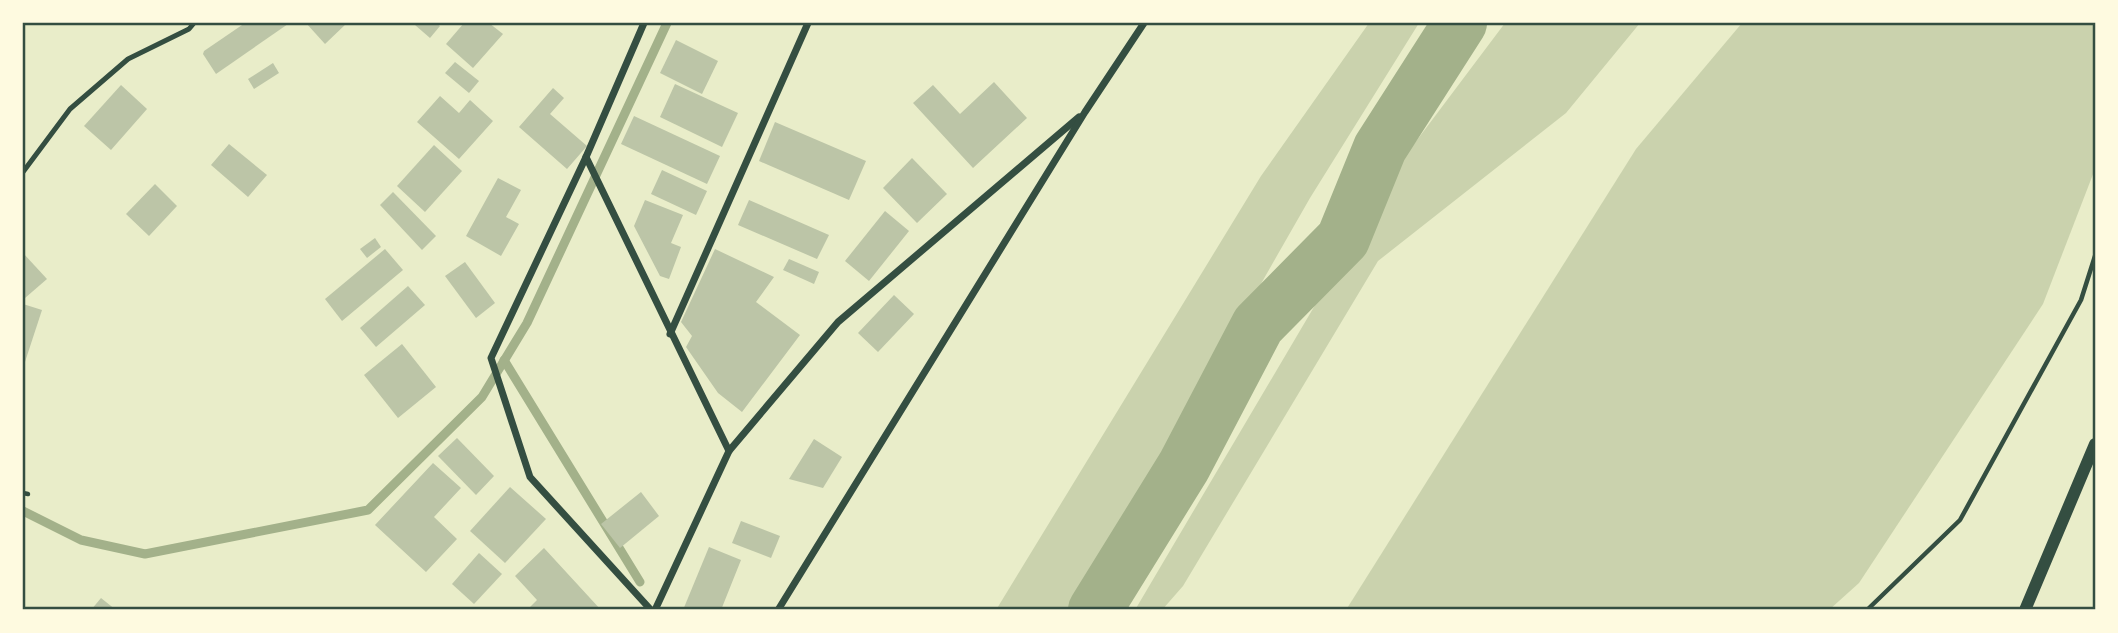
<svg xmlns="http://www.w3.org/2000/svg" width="2118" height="633" font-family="'Open Sans',sans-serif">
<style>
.green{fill:#cad2ad}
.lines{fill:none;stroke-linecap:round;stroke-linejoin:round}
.stream{stroke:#a3b18a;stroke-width:9}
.river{stroke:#a3b18a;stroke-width:54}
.building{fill:#bcc5a7}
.path{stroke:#344e41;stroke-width:4.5}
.service{stroke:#344e41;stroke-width:5}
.minor{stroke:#344e41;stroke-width:7}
.tertiary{stroke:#344e41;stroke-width:12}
.neatline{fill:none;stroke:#344e41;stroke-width:2.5}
</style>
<rect width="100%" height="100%" fill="#e9edc9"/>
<g class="green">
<polygon points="1369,23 1419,23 1310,198 1191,406 1082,610 996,610 1261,176"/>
<polygon points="1505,23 1640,23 1566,113 1378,261 1183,586 1162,610 1135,610 1396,168"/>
<polygon points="1742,23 2095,23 2095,169 2043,304 1859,583 1829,610 1346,610 1636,149"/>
</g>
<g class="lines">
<g class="stream">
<polyline points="504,360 640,582"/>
<polyline points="23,511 81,540 145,554 368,510 482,397 527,323 667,23"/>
</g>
<polyline class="river" points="1095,610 1184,466 1258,325 1343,239 1380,148 1460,23"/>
</g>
<g class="building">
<polygon points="245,23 288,24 216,74 203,54 204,51"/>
<polygon points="306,23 347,23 325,44"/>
<polygon points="416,23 436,23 440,26 430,38 415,25"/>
<polygon points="464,23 489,23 503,34 473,68 446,44"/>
<polygon points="676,40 718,61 702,94 660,73"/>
<polygon points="455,62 479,81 469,93 445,73"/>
<polygon points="273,63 279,73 254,89 248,79"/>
<polygon points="994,82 1027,118 973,168 913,103 933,85 960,114"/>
<polygon points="675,84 738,113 722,147 660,117"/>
<polygon points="121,85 147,109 111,150 84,126"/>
<polygon points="553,88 564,98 550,114 587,146 567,169 519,127"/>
<polygon points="440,96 459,113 470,100 493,121 459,159 417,122"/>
<polygon points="634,116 720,156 707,184 621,144"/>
<polygon points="775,122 866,161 849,200 759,161"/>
<polygon points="229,144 267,175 248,197 211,165"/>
<polygon points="434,145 462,171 425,212 397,186"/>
<polygon points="912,158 947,194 917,223 883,188"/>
<polygon points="662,170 707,191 696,215 651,194"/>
<polygon points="498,178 521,190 506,217 519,224 501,256 466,236"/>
<polygon points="155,184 177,206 149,236 126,214"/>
<polygon points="393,192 436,236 422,250 380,205"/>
<polygon points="645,200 683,215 671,243 681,247 669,279 660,276 634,226"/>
<polygon points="749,200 829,235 817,259 738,225"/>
<polygon points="885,211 909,231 869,281 845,261"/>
<polygon points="375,238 381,247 367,258 360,249"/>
<polygon points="385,249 403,270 342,321 325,299"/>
<polygon points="715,249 774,277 756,302 800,335 742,412 718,393 686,347 692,336 681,322"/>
<polygon points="23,253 47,279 25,298 23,297"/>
<polygon points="789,259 819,272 814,284 783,270"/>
<polygon points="465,262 495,303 476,318 445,276"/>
<polygon points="408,286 425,305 376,347 360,328"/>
<polygon points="894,295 914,314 878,352 858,333"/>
<polygon points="23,304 42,310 23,368"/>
<polygon points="402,344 436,387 398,418 364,375"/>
<polygon points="457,438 494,476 476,495 438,456"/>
<polygon points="814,439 842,457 823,488 789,479"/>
<polygon points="433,463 461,488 434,517 457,539 426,572 375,525"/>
<polygon points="510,487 546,519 505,563 470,531"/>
<polygon points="641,492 659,516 620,548 601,524"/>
<polygon points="741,521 780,536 771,558 732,543"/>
<polygon points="709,547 741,560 721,610 683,610"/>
<polygon points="544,548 601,610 527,610 537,600 515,576"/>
<polygon points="479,553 502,574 474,604 452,584"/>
<polygon points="101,598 116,610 91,610"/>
</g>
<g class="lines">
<g class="path">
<polyline points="23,493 28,494"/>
<polyline points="1867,610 1960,520 2081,300 2095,256"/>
</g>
<polyline class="service" points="23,172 70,109 128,59 189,29 194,23"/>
<g class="minor">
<polyline points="644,23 586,157 491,358 530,477 651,610"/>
<polyline points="586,157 729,451"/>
<polyline points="670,334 808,23"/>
<polyline points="655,610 729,451 838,322 1079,117"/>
<polyline points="778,610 1085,112 1144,23"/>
</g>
<polyline class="tertiary" points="2025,610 2095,444"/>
</g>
<rect width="2118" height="633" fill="none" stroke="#fefae0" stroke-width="49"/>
<rect x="24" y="24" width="2070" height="584" class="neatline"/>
</svg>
